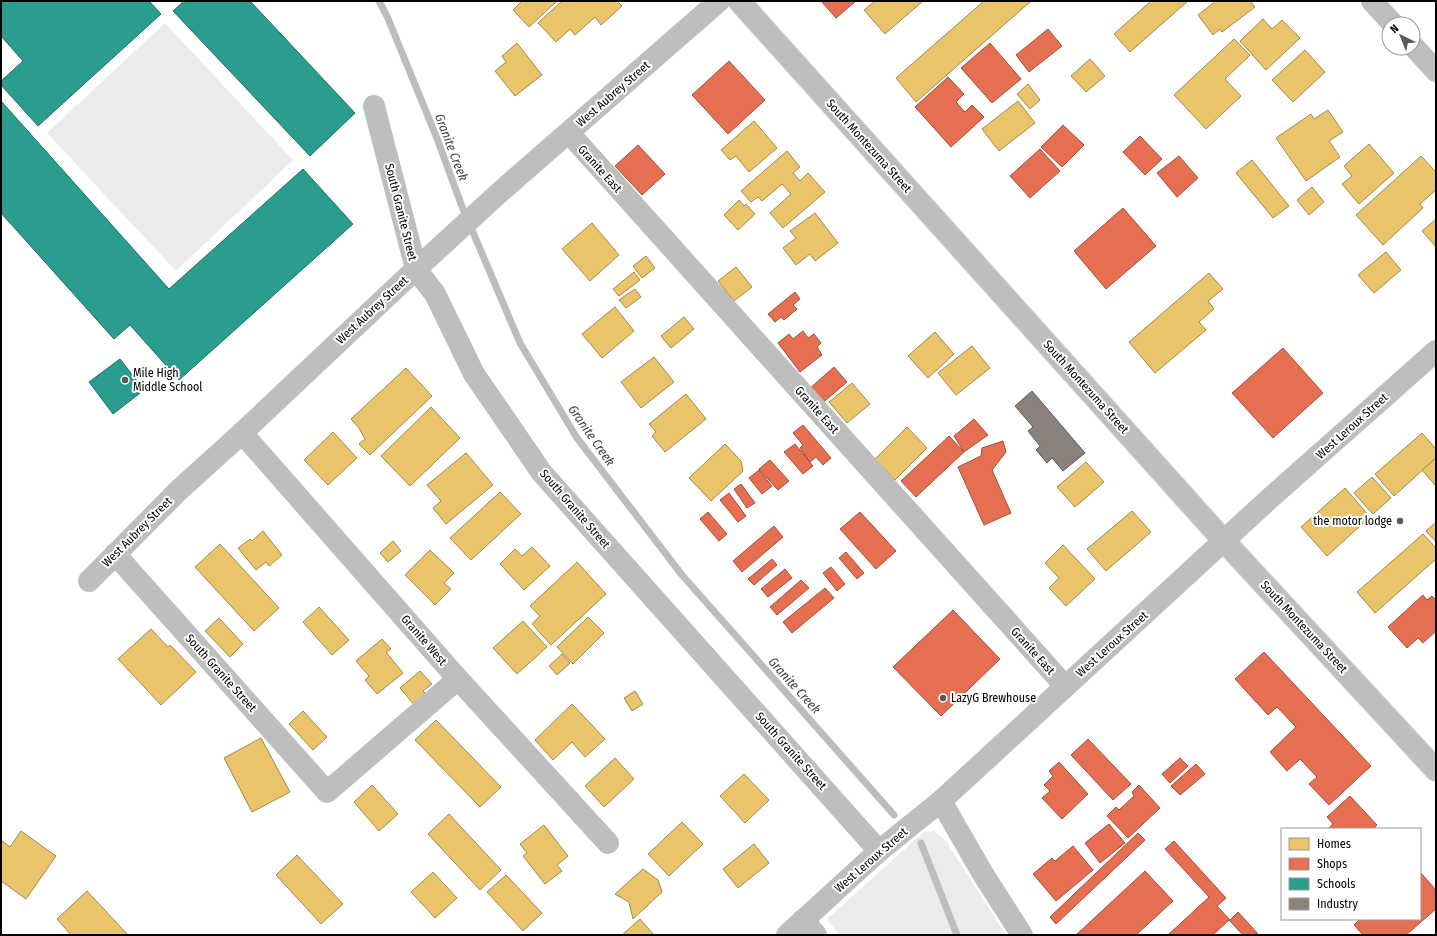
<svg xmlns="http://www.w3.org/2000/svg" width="1437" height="936" font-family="'Fira Sans Condensed',sans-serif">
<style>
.green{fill:#ebebeb}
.homes{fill:#e9c46a;stroke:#a3894a}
.shops{fill:#e76f51;stroke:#a24e39}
.schools{fill:#2a9d8f;stroke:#1d6e64}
.industry{fill:#8a817c;stroke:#615a57}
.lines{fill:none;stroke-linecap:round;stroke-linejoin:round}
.stream{stroke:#bdbdbd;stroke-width:7}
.primary-casing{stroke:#dbdbdb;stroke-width:24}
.street{stroke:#bebebe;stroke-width:22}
.primary{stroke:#bebebe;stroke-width:22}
.poi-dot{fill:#595959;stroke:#fff;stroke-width:1.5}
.labels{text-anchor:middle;stroke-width:4;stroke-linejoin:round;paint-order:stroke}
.street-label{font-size:12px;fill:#000;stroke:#fff}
.poi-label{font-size:12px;fill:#000;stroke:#fff;text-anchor:start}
.water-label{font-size:13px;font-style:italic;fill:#424242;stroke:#fff}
</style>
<rect width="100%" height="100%" fill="#fff"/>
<g class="green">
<polygon points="165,23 293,160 176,271 47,133"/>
<polygon points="934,831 945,840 1006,935 839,935 827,919 924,832"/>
</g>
<g class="homes">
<polygon points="522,1 557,1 529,27 513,10"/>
<polygon points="562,1 617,1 622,6 601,25 595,17 575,35 570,29 556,42 538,23"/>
<polygon points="875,1 923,1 885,34 864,10"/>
<polygon points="984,1 1029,1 1030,2 916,102 896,78"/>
<polygon points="1151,1 1188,1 1130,52 1114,34"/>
<polygon points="1216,1 1250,1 1255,7 1222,32 1220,29 1213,35 1198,15"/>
<polygon points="1263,19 1272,29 1282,20 1300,38 1266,70 1240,41"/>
<polygon points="1234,39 1250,55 1225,79 1241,96 1206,129 1174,95"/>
<polygon points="517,43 542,75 515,96 495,71 506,62 502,56"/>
<polygon points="1305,50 1325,72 1293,102 1272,80"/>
<polygon points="1090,59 1105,76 1086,92 1071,76"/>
<polygon points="1028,84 1040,100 1030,109 1017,94"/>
<polygon points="1018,101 1035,123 999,151 982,129"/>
<polygon points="1328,110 1343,132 1329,141 1340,157 1306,181 1276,138 1311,114 1314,119"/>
<polygon points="754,121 777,148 749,172 736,156 730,160 721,150"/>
<polygon points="1369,144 1394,173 1359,204 1342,184 1352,176 1344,166"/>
<polygon points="787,151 800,167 793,173 800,181 808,173 825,192 783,228 770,213 791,194 782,184 762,201 758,197 751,202 741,191"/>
<polygon points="1421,156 1436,172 1436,190 1420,204 1423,208 1383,245 1356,215"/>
<polygon points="1252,160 1289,206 1273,218 1236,173"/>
<polygon points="1312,187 1324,202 1309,215 1297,200"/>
<polygon points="739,200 744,206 746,204 755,214 738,230 724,215"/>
<polygon points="815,213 838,243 815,261 810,254 796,265 783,248 796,238 790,231"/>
<polygon points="1436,219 1436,247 1422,231"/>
<polygon points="592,223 619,255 590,281 562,249"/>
<polygon points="1386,252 1401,270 1374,293 1358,275"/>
<polygon points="646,256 655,268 642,278 633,266"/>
<polygon points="736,267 752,287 734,301 718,281"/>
<polygon points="634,272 640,280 619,296 613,289"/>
<polygon points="1209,273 1223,289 1208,301 1214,309 1199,322 1206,330 1155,373 1129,342"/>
<polygon points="635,289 641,297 626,308 619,300"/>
<polygon points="615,307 634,331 602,358 582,334"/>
<polygon points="684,317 694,329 671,348 661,336"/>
<polygon points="935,332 954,354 928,378 908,356"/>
<polygon points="972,346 990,368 956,395 938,373"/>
<polygon points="654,357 674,382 641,408 621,382"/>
<polygon points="406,368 432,396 370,455 359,444 365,439 359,428 351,419"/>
<polygon points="852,383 870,404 847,423 829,402"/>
<polygon points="686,394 706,419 665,452 652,436 656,432 649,424"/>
<polygon points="431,407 460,438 410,486 381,456"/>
<polygon points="907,427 927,448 895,480 875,459"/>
<polygon points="333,432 357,458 328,485 304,460"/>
<polygon points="1422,433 1436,449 1436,458 1394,496 1375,474"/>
<polygon points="725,444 741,461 743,471 711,501 689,478"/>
<polygon points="466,453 493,485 446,524 433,508 441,501 427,485"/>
<polygon points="1436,458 1436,486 1422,470"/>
<polygon points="1086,462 1104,482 1075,507 1057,487"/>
<polygon points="1372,477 1391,498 1373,514 1354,493"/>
<polygon points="1345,488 1370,517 1327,556 1301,527"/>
<polygon points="500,492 521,514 471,560 450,538"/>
<polygon points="1132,511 1151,532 1106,571 1087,549"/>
<polygon points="1436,522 1436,542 1426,531"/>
<polygon points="263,531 282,555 269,566 266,562 256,570 238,548 250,539 252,541"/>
<polygon points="1423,534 1436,548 1436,559 1375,613 1357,592"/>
<polygon points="393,541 401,551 388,562 380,553"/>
<polygon points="220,544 279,608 254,631 195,567"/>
<polygon points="1063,545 1095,579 1066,606 1049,588 1059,578 1045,563"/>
<polygon points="532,547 550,566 524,590 500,564 515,549 522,556"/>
<polygon points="430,550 454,573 444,583 451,589 435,605 405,575"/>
<polygon points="577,562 606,594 551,645 532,624 540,616 530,606"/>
<polygon points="319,607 349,640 332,655 303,622"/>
<polygon points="588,617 604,633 573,664 557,647"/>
<polygon points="219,618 243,644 230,657 205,631"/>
<polygon points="523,621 547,647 517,674 493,648"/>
<polygon points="151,629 168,647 170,645 196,672 161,705 118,659"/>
<polygon points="382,639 391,649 386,652 403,673 377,694 365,680 369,676 356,661"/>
<polygon points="562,654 570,663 557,675 549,666"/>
<polygon points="420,671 432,684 423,691 428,696 416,707 400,688"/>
<polygon points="635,691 643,704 632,711 624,698"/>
<polygon points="572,704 605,739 585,757 572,742 553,760 535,740"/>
<polygon points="303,711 327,737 313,750 289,724"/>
<polygon points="436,720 501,787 480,807 415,740"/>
<polygon points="261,738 290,792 252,812 224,758"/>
<polygon points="615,758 634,779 604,807 585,786"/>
<polygon points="744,774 769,800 745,823 720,796"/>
<polygon points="372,785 398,814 379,831 354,802"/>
<polygon points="449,814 501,870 480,890 428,834"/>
<polygon points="682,822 703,844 669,876 648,854"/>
<polygon points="544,825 568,856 557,865 562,871 545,884 523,856 527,853 520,844"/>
<polygon points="21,831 56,856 26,899 1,881 1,840 10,847"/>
<polygon points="754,844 769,863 738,888 723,869"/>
<polygon points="297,855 343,904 321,924 276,875"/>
<polygon points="643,869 658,880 662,892 633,919 629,902 615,894"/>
<polygon points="433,872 457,898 435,918 411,892"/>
<polygon points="506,875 542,913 523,931 487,892"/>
<polygon points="87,891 128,935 71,935 57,919"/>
<polygon points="640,919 654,935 622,935"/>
</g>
<g class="shops">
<polygon points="821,1 856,1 836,18"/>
<polygon points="1048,29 1062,46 1029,72 1016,55"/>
<polygon points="990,43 1021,79 992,103 961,68"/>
<polygon points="729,61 765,100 728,134 692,95"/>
<polygon points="948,77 964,94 956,102 965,112 972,105 984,117 951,147 915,107"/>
<polygon points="1063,125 1084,145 1062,167 1041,147"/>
<polygon points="1140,136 1162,159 1145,175 1123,152"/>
<polygon points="638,145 665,174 642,195 615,166"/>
<polygon points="1040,149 1060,171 1030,198 1010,176"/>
<polygon points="1179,156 1198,178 1177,197 1157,173"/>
<polygon points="1123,208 1156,246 1106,289 1074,251"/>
<polygon points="795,292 800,299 793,305 797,309 784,320 781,317 775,322 768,314"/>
<polygon points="803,331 808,338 814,334 821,343 817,347 822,355 800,372 778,343 789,334 793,339"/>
<polygon points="1283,348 1323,393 1273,438 1232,393"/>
<polygon points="834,367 847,382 820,405 808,390"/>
<polygon points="974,419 988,435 964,452 954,436"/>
<polygon points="803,425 831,458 823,465 816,457 810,462 800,448 803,445 793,433"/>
<polygon points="949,436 964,452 916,497 901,481"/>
<polygon points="1003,441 1006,452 992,470 1011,513 984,525 958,467 981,456 982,448"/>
<polygon points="795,444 813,466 803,474 784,452"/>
<polygon points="770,460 789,481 778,490 759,469"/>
<polygon points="759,470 772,486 762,494 749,478"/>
<polygon points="741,484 755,503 747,508 734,489"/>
<polygon points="729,493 746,516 738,522 720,500"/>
<polygon points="708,512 727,534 719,541 700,519"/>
<polygon points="860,512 896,551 876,569 840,529"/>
<polygon points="774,526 783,537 742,572 733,561"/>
<polygon points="846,552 864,573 857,579 839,558"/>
<polygon points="772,559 777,565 754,585 748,579"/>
<polygon points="831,567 845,584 837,591 823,573"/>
<polygon points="785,569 792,578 768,597 761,589"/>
<polygon points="801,580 809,588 777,615 770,607"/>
<polygon points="825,588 834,598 792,633 783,622"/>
<polygon points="1423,595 1427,600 1432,596 1436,600 1436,631 1423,643 1418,638 1407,648 1388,627"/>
<polygon points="953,610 1000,659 941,716 893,667"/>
<polygon points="1264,652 1371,766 1329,805 1309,784 1317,777 1300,759 1287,771 1270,752 1296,727 1277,707 1268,715 1235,679"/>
<polygon points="1088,739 1131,784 1113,800 1071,755"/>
<polygon points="1180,758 1188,766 1170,783 1162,774"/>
<polygon points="1059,762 1088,794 1062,819 1042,798 1050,791 1044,785 1053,776 1049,771"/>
<polygon points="1196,764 1205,774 1180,795 1171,786"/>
<polygon points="1139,785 1160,808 1128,838 1107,816 1116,807 1119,810 1134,796 1132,792"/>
<polygon points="1350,796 1377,825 1373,829 1328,829 1333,824 1327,817"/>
<polygon points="1109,824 1125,843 1100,863 1085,843"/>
<polygon points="1138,833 1145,840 1056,924 1050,917"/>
<polygon points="1174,841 1226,898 1217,906 1230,920 1238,912 1259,935 1243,935 1229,920 1213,935 1168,935 1209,897 1165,849"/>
<polygon points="1073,846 1093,870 1056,901 1033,874 1052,858 1055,861"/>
<polygon points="1145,871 1173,901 1136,935 1076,935"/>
<polygon points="1420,872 1436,890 1436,909 1406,935 1363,935 1354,925 1360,919 1420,919"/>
</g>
<g class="schools">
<polygon points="1,1 149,1 161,14 38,126 1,85 1,81 23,61 1,36"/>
<polygon points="184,1 250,1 355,113 310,156 173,11"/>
<polygon points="1,101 169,289 303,169 353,224 179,380 130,325 114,339 1,213"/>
<polygon points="120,359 144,390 113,414 89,382"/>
</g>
<polygon class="industry" points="1032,391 1085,453 1063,471 1052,458 1047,463 1036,450 1040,446 1028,431 1033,427 1015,406"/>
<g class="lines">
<g class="stream">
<polyline points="379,1 387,16 438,141 461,204 520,343 577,438 682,575 894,815"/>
<polyline points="921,843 957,935"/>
</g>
<defs>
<polyline id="primary" points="739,1 1224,541 1436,770"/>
</defs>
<use href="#primary" class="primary-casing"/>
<g class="street">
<polyline points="1372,1 1393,24"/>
<polyline points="1413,46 1436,71"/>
<polyline points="374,106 416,269 435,294 474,374 542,473 879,851"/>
<polyline points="569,133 1065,686"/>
<polyline points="242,433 458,679 608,843"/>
<polyline points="115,554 327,792 458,679"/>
<polyline points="89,581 178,491 242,433 416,269 499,193 719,1"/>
<polyline points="941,801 983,874 1022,935"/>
<polyline points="803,920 816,935"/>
<polyline points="787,935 879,851 941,801 1268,500 1436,351"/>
</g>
<use href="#primary" class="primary"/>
</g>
<g class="poi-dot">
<circle cx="125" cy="380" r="4"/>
<circle cx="1400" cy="521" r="4"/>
<circle cx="943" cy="698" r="4"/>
</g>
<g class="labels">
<g class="street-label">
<text transform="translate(613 94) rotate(-41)" y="4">West Aubrey Street</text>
<text transform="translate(869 146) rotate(48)" y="4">South Montezuma Street</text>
<text transform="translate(600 169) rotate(48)" y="4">Granite East</text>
<text transform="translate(401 212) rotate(76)" y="4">South Granite Street</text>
<text transform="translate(372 310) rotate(-43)" y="4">West Aubrey Street</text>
<text transform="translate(1086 387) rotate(48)" y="4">South Montezuma Street</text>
<text transform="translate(817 410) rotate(48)" y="4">Granite East</text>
<text transform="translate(1352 426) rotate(-42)" y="4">West Leroux Street</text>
<text transform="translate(575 509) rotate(49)" y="4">South Granite Street</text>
<text transform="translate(137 532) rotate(-45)" y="4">West Aubrey Street</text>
<text transform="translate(1304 627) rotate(47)" y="4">South Montezuma Street</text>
<text transform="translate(424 640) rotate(49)" y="4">Granite West</text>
<text transform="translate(1112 644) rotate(-42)" y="4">West Leroux Street</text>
<text transform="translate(1033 651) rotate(48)" y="4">Granite East</text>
<text transform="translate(221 673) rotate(48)" y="4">South Granite Street</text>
<text transform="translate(791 751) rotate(48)" y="4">South Granite Street</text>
<text transform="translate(871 860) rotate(-41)" y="4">West Leroux Street</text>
</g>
<g class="poi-label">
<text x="133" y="377">Mile High<tspan x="133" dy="14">Middle School</tspan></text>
<text x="1392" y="525" text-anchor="end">the motor lodge</text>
<text x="951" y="702">LazyG Brewhouse</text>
</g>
<g class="water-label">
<text transform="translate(452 147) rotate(69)" y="5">Granite Creek</text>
<text transform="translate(592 435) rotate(55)" y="5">Granite Creek</text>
<text transform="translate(795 685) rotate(48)" y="5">Granite Creek</text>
</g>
</g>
<rect width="1437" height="936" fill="none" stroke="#000000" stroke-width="4"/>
<rect x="1281" y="828" width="140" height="92" fill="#ffffff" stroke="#999999"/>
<rect x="1289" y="838" width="20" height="12" fill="#e9c46a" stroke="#999999"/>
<text x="1317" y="848" font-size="12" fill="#000000">Homes</text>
<rect x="1289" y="858" width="20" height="12" fill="#e76f51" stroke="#999999"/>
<text x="1317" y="868" font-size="12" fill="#000000">Shops</text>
<rect x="1289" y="878" width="20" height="12" fill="#2a9d8f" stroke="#999999"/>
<text x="1317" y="888" font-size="12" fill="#000000">Schools</text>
<rect x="1289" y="898" width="20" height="12" fill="#8a817c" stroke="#999999"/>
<text x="1317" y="908" font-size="12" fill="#000000">Industry</text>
<g transform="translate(1401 36) rotate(317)"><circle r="19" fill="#ffffff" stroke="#999999"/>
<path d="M0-3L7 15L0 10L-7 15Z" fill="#595959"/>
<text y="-6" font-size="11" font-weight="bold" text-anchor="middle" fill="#000000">N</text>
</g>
</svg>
